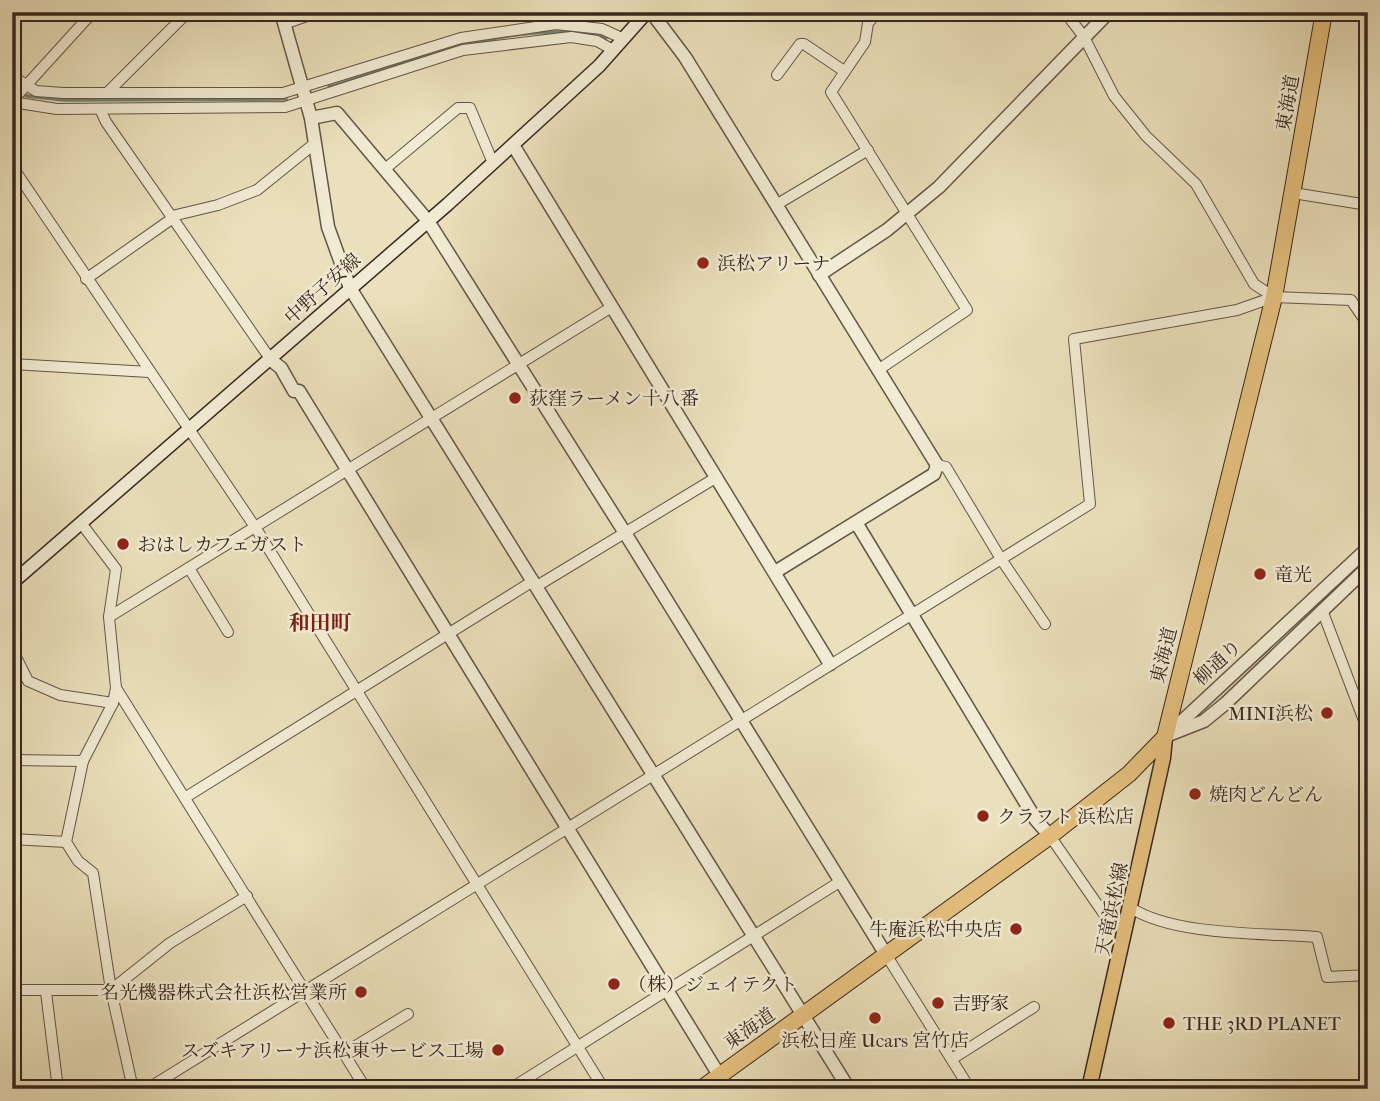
<svg xmlns="http://www.w3.org/2000/svg" width="1380" height="1101" font-family="'IM FELL French Canon','Noto Serif JP',serif">
<style>
.lines{fill:none;stroke-linecap:round;stroke-linejoin:round}
.stream{stroke:#728274;stroke-width:3.5}
.minor-casing{stroke:#645548;stroke-width:12}
.tertiary-casing{stroke:#645548;stroke-width:15}
.secondary-casing{stroke:#382721;stroke-width:15}
.primary-casing{stroke:#382721;stroke-width:17}
.trunk-casing{stroke:#382721;stroke-width:18}
.minor{stroke:#f1ebd3;stroke-width:10}
.tertiary{stroke:#f1ebd3;stroke-width:12}
.secondary{stroke:#f1ebd3;stroke-width:12}
.primary{stroke:#e5c07e;stroke-width:14}
.trunk{stroke:#e5c07e;stroke-width:16}
.poi-dot{fill:#8f2418;stroke:#f1ebd3;stroke-width:2.5}
.labels{text-anchor:middle;stroke-width:5;stroke-linejoin:round;paint-order:stroke}
.street-label{font-size:19px;fill:#382721;stroke:#f1ebd3}
.poi-label{font-size:19px;fill:#382721;stroke:#f1ebd3;text-anchor:start}
.neighbourhood-label{font-size:21px;font-weight:bold;fill:#7a1f14;stroke:#f1ebd3}
</style>
<rect width="100%" height="100%" fill="#eae0bb"/>
<filter id="stains"><feTurbulence type="fractalNoise" baseFrequency=".00286" numOctaves="4"/><feColorMatrix values="0 0 0 0 .2 0 0 0 0 .09 0 0 0 0 .02 0 0 0 .5 -.17"/></filter>
<radialGradient id="worn" r=".72"><stop offset=".6" stop-color="#630" stop-opacity="0"/><stop offset="1" stop-color="#630" stop-opacity=".3"/></radialGradient>
<g class="lines">
<g class="stream">
<path d="M329,87C409,62 524,15 606,38"/>
<polyline points="12,90 27,96 64,100 286,99"/>
</g>
<defs>
<g id="minor">
<polyline points="1065,12 1084,37 1114,96 1146,136 1196,184 1254,284 1274,297 1351,300 1364,319 1368,318"/>
<polyline points="284,24 318,12"/>
<polyline points="777,75 800,44 804,44 844,71"/>
<polyline points="12,76 36,91 63,93 283,93 461,38 556,24 602,29 624,39"/>
<polyline points="107,93 188,12"/>
<polyline points="12,101 93,12"/>
<polyline points="12,102 57,109 285,107 463,50 571,37 597,41 613,50"/>
<polyline points="100,109 106,122 271,360"/>
<polyline points="12,166 255,527 604,1089"/>
<polyline points="385,169 458,108 470,108 493,163"/>
<polyline points="1293,193 1368,205"/>
<polyline points="776,205 868,150"/>
<polyline points="172,216 218,205 257,190 314,144"/>
<polyline points="86,279 173,218"/>
<polyline points="12,364 149,372"/>
<polyline points="878,370 967,310 831,92 865,42 868,23 876,14 884,12"/>
<polyline points="937,465 946,467 1001,559 1045,624"/>
<polyline points="81,523 116,569 109,617 116,688 113,703 83,761 66,842 78,861 93,873 111,990 170,943 247,896"/>
<polyline points="189,568 228,632"/>
<polyline points="537,586 717,477"/>
<polyline points="1322,610 1368,731"/>
<polyline points="109,617 610,308"/>
<polyline points="12,649 28,681 60,695 113,703"/>
<polyline points="116,688 366,1089"/>
<polyline points="12,760 83,761"/>
<polyline points="186,797 533,581"/>
<polyline points="1050,836 1106,917 1127,928"/>
<polyline points="12,839 66,842"/>
<path d="M1131,908C1175,936 1264,933 1317,937L1327,977L1368,975"/>
<polyline points="885,953 970,1089"/>
<polyline points="12,990 111,990 133,1089"/>
<polyline points="46,992 58,1089"/>
<polyline points="344,1053 408,1014"/>
<polyline points="952,1059 1034,1007"/>
<polyline points="719,1075 727,1089"/>
<polyline points="147,1089 1090,504 1074,339 1237,310 1274,297"/>
<polyline points="510,1089 841,881"/>
</g>
<g id="tertiary">
<polyline points="281,12 311,118 328,227 350,288 849,1089"/>
<polyline points="651,12 685,57 937,465 934,474 775,572"/>
<polyline points="311,118 337,113 428,221 625,533 885,953"/>
<polyline points="513,145 830,664"/>
<polyline points="819,275 887,230 939,187 1109,12"/>
<polyline points="271,360 281,368 294,391 299,391 719,1075"/>
<polyline points="857,524 1036,820 1050,836"/>
<polyline points="1171,734 1204,721 1226,703 1368,567"/>
<polyline points="1165,737 1368,548"/>
</g>
<polyline id="secondary" points="12,583 448,204 599,66 647,12"/>
<polyline id="primary" points="1089,1089 1163,758 1165,737"/>
<polyline id="trunk" points="701,1089 1050,836 1129,774 1165,737 1274,297 1324,12"/>
</defs>
<use href="#minor" class="minor-casing"/>
<use href="#tertiary" class="tertiary-casing"/>
<use href="#secondary" class="secondary-casing"/>
<use href="#primary" class="primary-casing"/>
<use href="#trunk" class="trunk-casing"/>
<use href="#minor" class="minor"/>
<use href="#tertiary" class="tertiary"/>
<use href="#secondary" class="secondary"/>
<use href="#primary" class="primary"/>
<use href="#trunk" class="trunk"/>
</g>
<g class="poi-dot">
<circle cx="703" cy="263" r="7"/>
<circle cx="515" cy="398" r="7"/>
<circle cx="123" cy="544" r="7"/>
<circle cx="1260" cy="574" r="7"/>
<circle cx="1327" cy="713" r="7"/>
<circle cx="1195" cy="794" r="7"/>
<circle cx="983" cy="816" r="7"/>
<circle cx="1016" cy="929" r="7"/>
<circle cx="614" cy="984" r="7"/>
<circle cx="361" cy="992" r="7"/>
<circle cx="938" cy="1003" r="7"/>
<circle cx="875" cy="1018" r="7"/>
<circle cx="1169" cy="1023" r="7"/>
<circle cx="498" cy="1050" r="7"/>
</g>
<g class="labels">
<g class="street-label">
<text transform="translate(1287 103) rotate(-80)" y="7">東海道</text>
<text transform="translate(322 288) rotate(-42)" y="7">中野子安線</text>
<text transform="translate(1163 655) rotate(-76)" y="7">東海道</text>
<text transform="translate(1217 662) rotate(-43)" y="7">柳通り</text>
<text transform="translate(1111 909) rotate(-78)" y="7">天竜浜松線</text>
<text transform="translate(749 1028) rotate(-35)" y="7">東海道</text>
</g>
<g class="poi-label">
<text x="717" y="270">浜松アリーナ</text>
<text x="529" y="405">荻窪ラーメン十八番</text>
<text x="137" y="551">おはしカフェガスト</text>
<text x="1274" y="581">竜光</text>
<text x="1313" y="720" text-anchor="end">MINI浜松</text>
<text x="1209" y="801">焼肉どんどん</text>
<text x="997" y="823">クラフト 浜松店</text>
<text x="1002" y="936" text-anchor="end">牛庵浜松中央店</text>
<text x="628" y="991">（株）ジェイテクト</text>
<text x="347" y="999" text-anchor="end">名光機器株式会社浜松営業所</text>
<text x="952" y="1010">吉野家</text>
<text x="1183" y="1030">THE 3RD PLANET</text>
<text x="875" y="1047" text-anchor="middle">浜松日産 Ucars 宮竹店</text>
<text x="484" y="1057" text-anchor="end">スズキアリーナ浜松東サービス工場</text>
</g>
<g class="neighbourhood-label">
<text x="320" y="630">和田町</text>
</g>
</g>
<rect width="1380" height="1101" fill="none" stroke="#eae0bb" stroke-width="42"/>
<rect x="14" y="14" width="1352" height="1073" fill="none" stroke="#382721" stroke-width="3.5"/>
<rect x="21" y="21" width="1338" height="1059" fill="none" stroke="#382721" stroke-width="2"/>
<rect width="100%" height="100%" filter="url(#stains)"/>
<rect width="100%" height="100%" fill="url(#worn)"/>
</svg>
